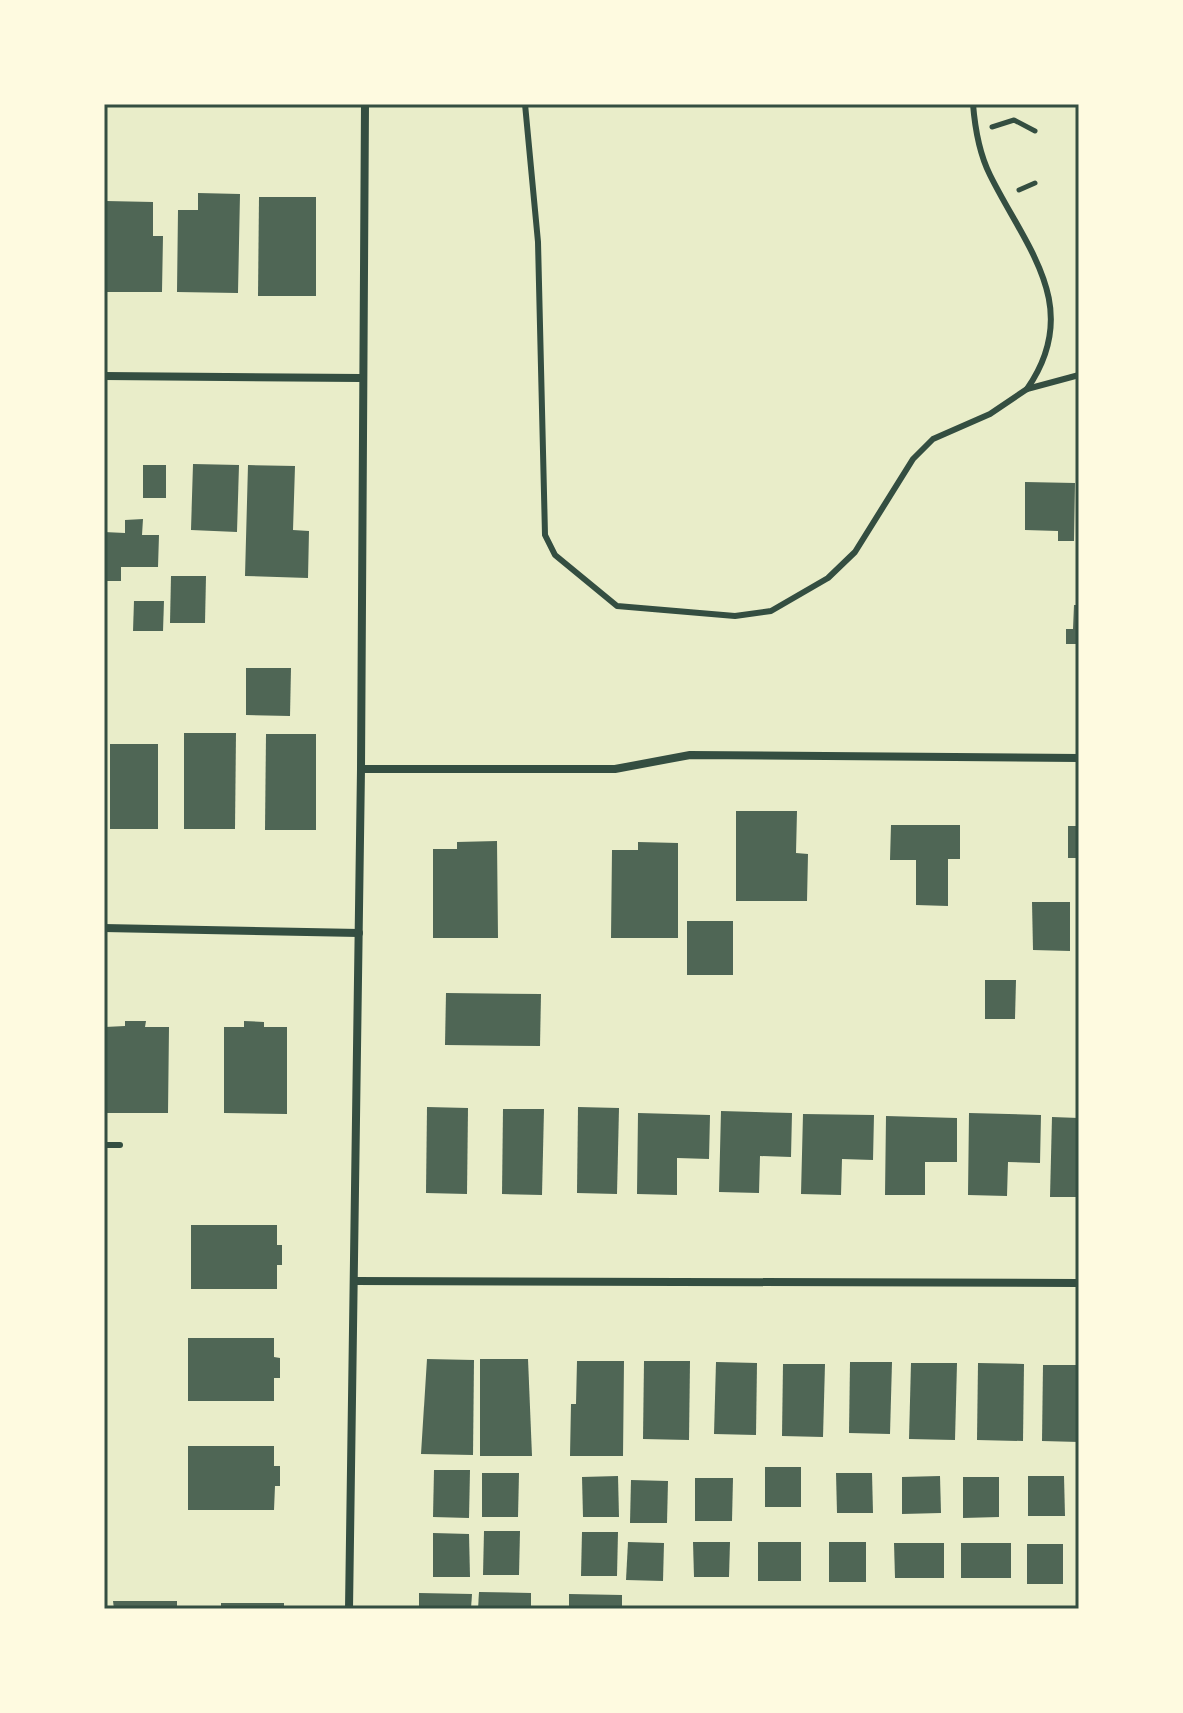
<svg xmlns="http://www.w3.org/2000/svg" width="1183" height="1713" font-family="Bitter,serif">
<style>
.building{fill:#4f6655}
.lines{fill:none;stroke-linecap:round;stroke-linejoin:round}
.path{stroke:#344e41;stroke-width:5}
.service{stroke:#344e41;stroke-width:6}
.minor{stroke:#344e41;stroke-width:8}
.neatline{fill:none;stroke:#344e41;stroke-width:3}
</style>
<rect width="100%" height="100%" fill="#e9edc9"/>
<g class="building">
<polygon points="198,193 240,194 238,293 177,292 178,210 198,210"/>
<polygon points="259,197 316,197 316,296 258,296"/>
<polygon points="106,201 153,202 153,236 163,236 162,292 105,292"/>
<polygon points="193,464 239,465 237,532 191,530"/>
<rect x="143" y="465" width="23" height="33"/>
<polygon points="248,465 295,466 293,530 309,531 308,578 245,576"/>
<polygon points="1025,482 1075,483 1074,541 1058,541 1058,531 1025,530"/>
<polygon points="143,519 142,535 159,535 158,567 121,567 121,581 104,581 104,532 125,533 125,520"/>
<polygon points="171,576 206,576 205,623 170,623"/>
<polygon points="134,601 164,601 163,631 133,631"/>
<polygon points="1074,605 1079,605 1079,644 1066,644 1066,629 1073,629"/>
<polygon points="246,668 291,668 290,716 246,715"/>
<polygon points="184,733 236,733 235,829 184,829"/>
<polygon points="266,734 316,734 316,830 265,830"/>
<rect x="110" y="744" width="48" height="85"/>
<polygon points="736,811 797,811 796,853 808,854 807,901 736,901"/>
<polygon points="891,825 960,825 960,859 948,859 948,906 916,905 916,860 890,860"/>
<rect x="1068" y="826" width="11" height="32"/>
<polygon points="497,841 498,938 433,938 433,849 457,849 457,842"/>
<polygon points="638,842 678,843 678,938 611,938 612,850 638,850"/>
<polygon points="1032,902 1070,902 1070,951 1033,950"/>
<rect x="687" y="921" width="46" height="54"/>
<polygon points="985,980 1016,980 1015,1019 985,1019"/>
<polygon points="446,993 541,994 540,1046 445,1045"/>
<polygon points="125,1021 146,1021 145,1027 169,1027 168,1113 106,1113 105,1027 125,1026"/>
<polygon points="244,1021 264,1022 264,1027 287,1027 287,1114 224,1113 224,1027 244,1027"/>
<polygon points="427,1107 468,1108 467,1194 426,1193"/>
<polygon points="578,1107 619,1108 617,1194 577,1193"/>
<polygon points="503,1109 544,1109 542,1195 502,1194"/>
<polygon points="721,1111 792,1113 791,1157 760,1156 759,1193 719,1192"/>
<polygon points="638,1113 710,1115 709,1159 677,1158 677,1195 637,1194"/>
<polygon points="969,1113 1041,1115 1040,1163 1008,1162 1007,1196 968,1195"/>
<polygon points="803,1114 874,1115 873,1160 842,1159 841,1195 801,1194"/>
<polygon points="886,1116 957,1118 957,1162 925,1162 925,1195 885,1195"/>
<polygon points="1052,1117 1079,1118 1079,1197 1050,1197"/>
<polygon points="191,1225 277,1225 277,1245 282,1245 282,1265 277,1265 277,1289 191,1289"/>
<polygon points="188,1338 274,1338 274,1357 280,1358 280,1378 274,1378 274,1401 188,1401"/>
<polygon points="427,1359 474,1360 473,1455 421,1454"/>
<polygon points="480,1359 528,1359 532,1456 480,1456"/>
<polygon points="577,1361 624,1361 623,1456 570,1456 571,1404 576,1404"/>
<polygon points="644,1361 690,1361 689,1440 643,1439"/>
<polygon points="716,1362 757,1363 756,1435 714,1434"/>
<polygon points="850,1362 892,1362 890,1434 849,1433"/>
<polygon points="911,1363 957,1363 955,1440 909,1439"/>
<polygon points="978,1363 1024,1364 1023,1441 977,1440"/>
<polygon points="783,1364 825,1364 823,1437 782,1436"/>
<polygon points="1043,1365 1079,1365 1079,1442 1042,1441"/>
<polygon points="188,1446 274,1446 274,1466 280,1466 280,1486 275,1486 274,1510 188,1510"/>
<rect x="765" y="1467" width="36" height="40"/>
<polygon points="434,1470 470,1470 469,1518 433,1517"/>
<polygon points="482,1473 519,1473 518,1517 482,1517"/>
<polygon points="836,1473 872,1473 873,1513 837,1513"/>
<polygon points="618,1476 619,1517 583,1517 582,1477"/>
<polygon points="940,1476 941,1513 902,1514 902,1477"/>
<polygon points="1028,1476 1064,1476 1065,1516 1028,1516"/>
<polygon points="963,1477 999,1477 999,1517 963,1518"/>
<polygon points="695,1478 733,1478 732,1521 695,1521"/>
<polygon points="631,1480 668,1481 667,1523 630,1523"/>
<polygon points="484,1531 520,1531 519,1575 483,1575"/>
<polygon points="582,1532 618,1532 617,1576 581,1576"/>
<polygon points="433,1533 469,1534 470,1577 433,1577"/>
<polygon points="628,1542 664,1543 663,1581 626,1580"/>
<polygon points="693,1542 730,1542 729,1577 694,1577"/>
<rect x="758" y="1542" width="43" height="39"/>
<rect x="829" y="1542" width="37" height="40"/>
<polygon points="894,1543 944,1543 944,1578 895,1578"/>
<rect x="961" y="1543" width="50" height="35"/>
<rect x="1027" y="1544" width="36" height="40"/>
<polygon points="479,1592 531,1593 531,1609 478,1609"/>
<polygon points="419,1593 472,1594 471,1609 419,1609"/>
<polygon points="569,1594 622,1595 622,1609 569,1609"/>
<polygon points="113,1601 177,1601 177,1609 114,1609"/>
<rect x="221" y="1603" width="63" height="6"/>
</g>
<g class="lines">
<g class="path">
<polyline points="992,127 1014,120 1035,131"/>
<polyline points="1019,190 1035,183"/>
</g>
<g class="service">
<polyline points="525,104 538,242 545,535 555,555 617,606 735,616 771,611 828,578 855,552 913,459 933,439 990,414 1027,389 1079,375"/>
<path d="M973,104C975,129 979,153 990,175C1026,248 1084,307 1027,389"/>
<polyline points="104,1145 120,1145"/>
</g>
<g class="minor">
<polyline points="104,376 361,378"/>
<polyline points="361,769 615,769 690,755 1079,758"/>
<polyline points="104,928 359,933"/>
<polyline points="355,1281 1079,1283"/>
<polyline points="349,1609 361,769 365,104"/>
</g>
</g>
<rect width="1183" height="1713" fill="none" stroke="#fefae0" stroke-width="212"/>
<rect x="106" y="106" width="971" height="1501" class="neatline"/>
</svg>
